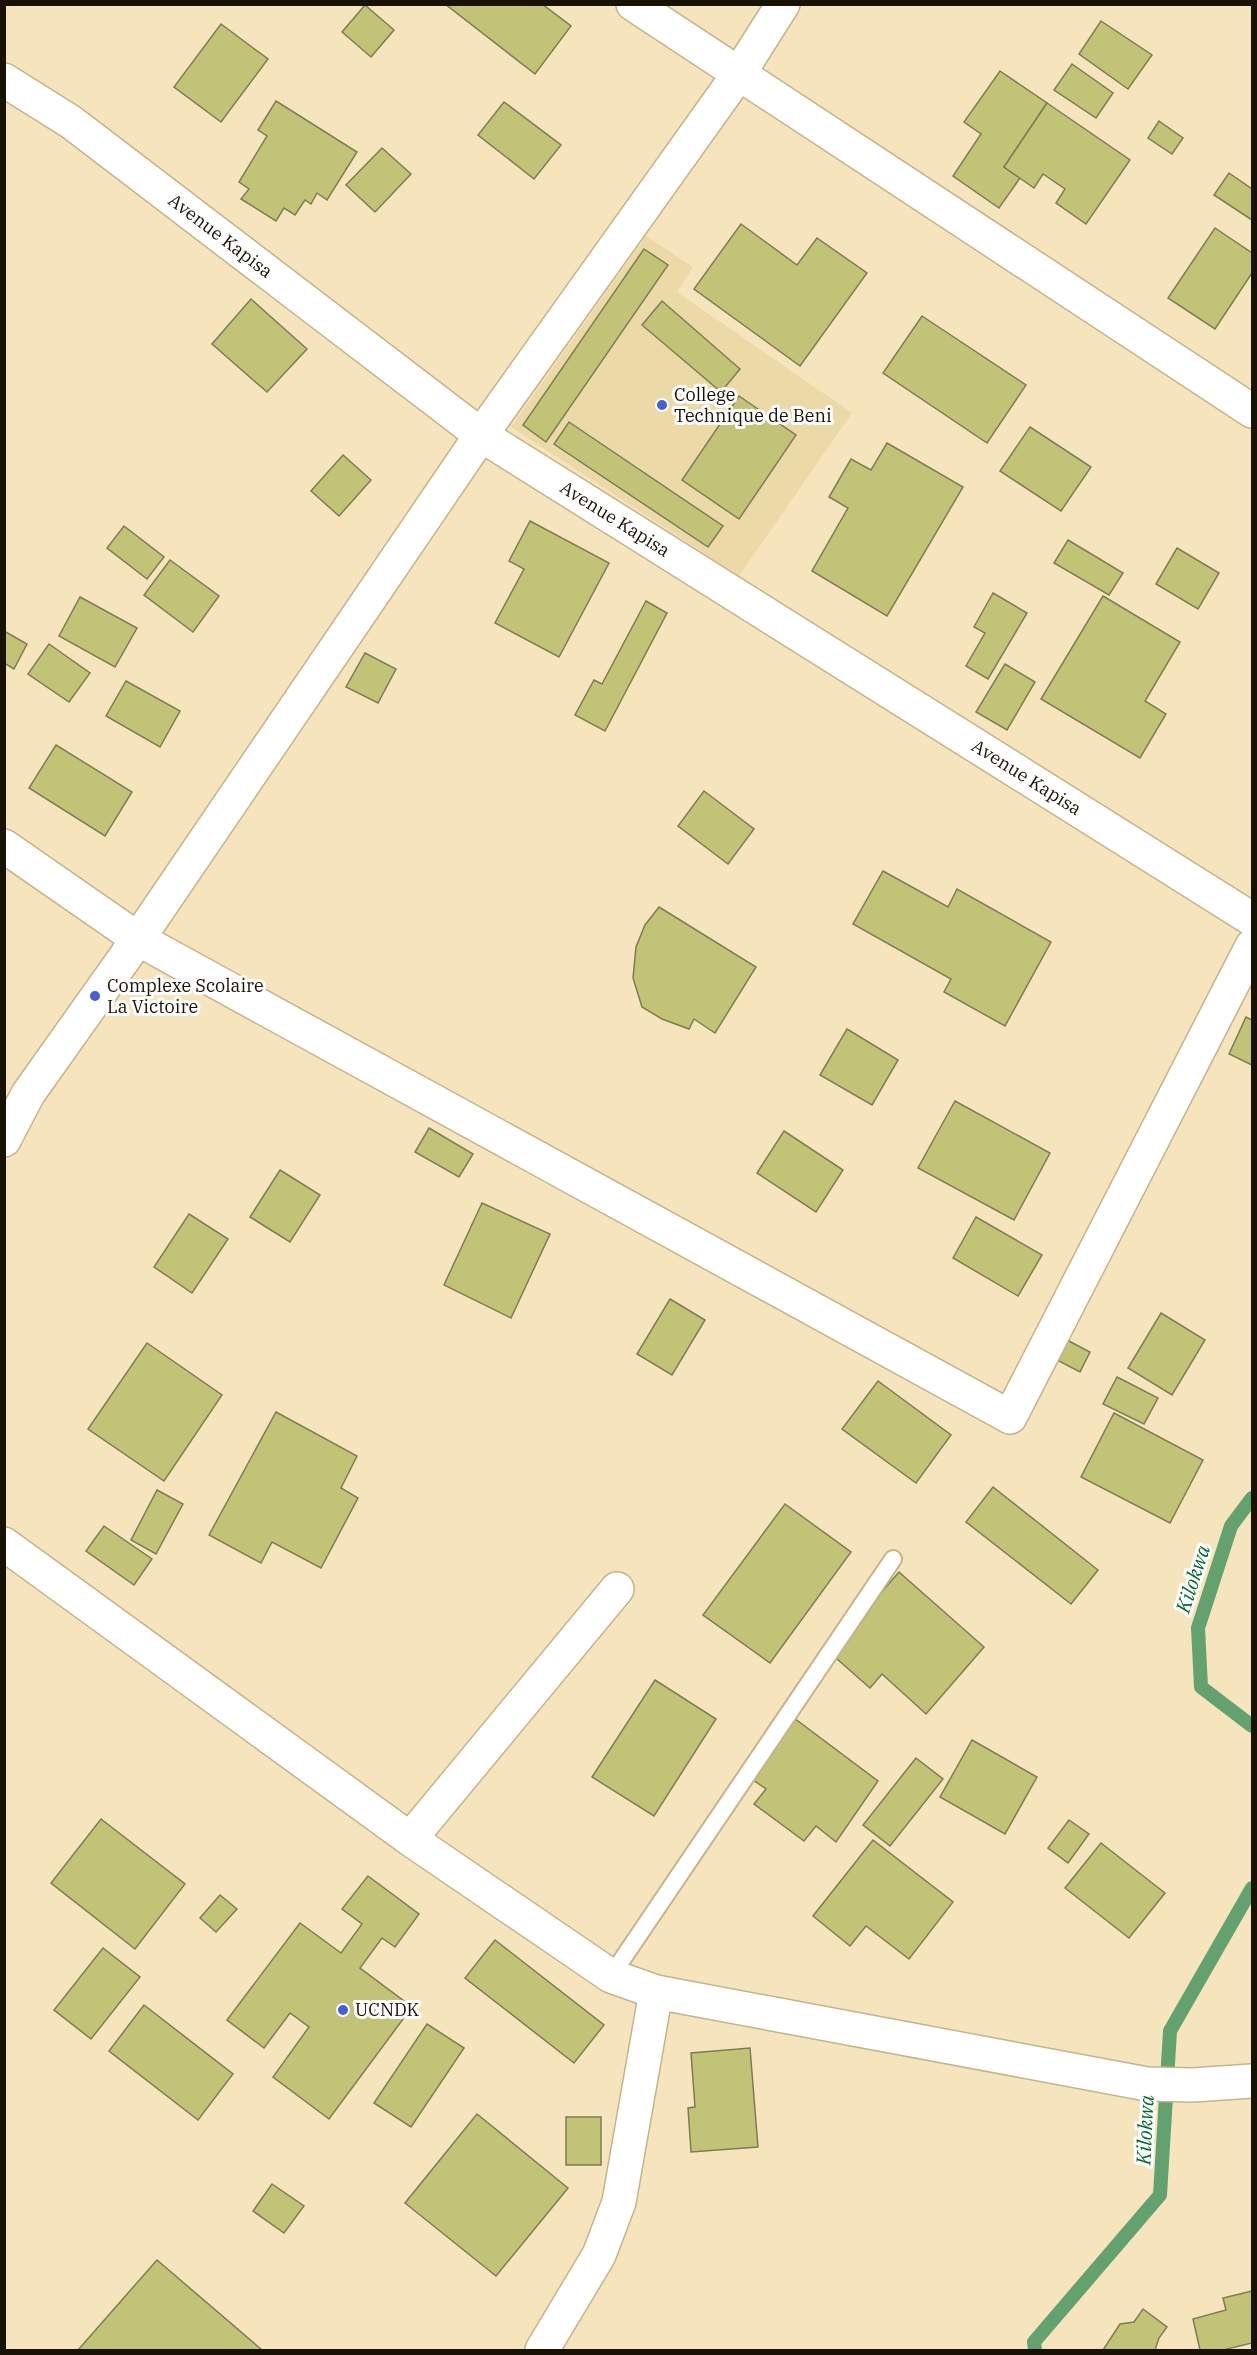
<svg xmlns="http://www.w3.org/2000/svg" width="1257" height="2355" font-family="'IBM Plex Serif',serif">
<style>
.built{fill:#ecd9a8}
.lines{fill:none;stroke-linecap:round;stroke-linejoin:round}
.stream{stroke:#63a16f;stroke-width:14}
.building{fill:#c2c376;stroke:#7c7d55;stroke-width:1.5}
.service-casing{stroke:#c3b48c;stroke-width:20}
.minor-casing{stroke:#c3b48c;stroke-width:36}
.service{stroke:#fff;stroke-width:16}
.minor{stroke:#fff;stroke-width:33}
.poi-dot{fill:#4460d4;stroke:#fff;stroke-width:2}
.labels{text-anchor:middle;stroke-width:6;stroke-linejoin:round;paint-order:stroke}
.street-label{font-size:18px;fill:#181204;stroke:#fff}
.poi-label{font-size:18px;fill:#181204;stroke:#fff;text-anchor:start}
.water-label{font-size:20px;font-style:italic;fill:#006a2b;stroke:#fff}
</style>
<rect width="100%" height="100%" fill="#f6e5bc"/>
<polygon class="built" points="646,236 693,267 677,292 852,413 739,576 511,427"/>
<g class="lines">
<g class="stream">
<polyline points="1252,1498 1231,1526 1198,1628 1201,1687 1252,1726"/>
<polyline points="1035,2350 1034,2342 1160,2195 1170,2031 1252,1888"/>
</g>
</g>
<g class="building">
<polygon points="445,4 542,4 571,26 535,74"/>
<polygon points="365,5 394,30 371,57 342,32"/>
<polygon points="1101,21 1152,55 1128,89 1079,54"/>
<polygon points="221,24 268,59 221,122 174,87"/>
<polygon points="1072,64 1113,93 1096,118 1054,90"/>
<polygon points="1000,71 1047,103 1004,167 1020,178 999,208 953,176 981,134 964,122"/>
<polygon points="276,101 357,152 327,200 317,193 311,204 305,200 295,215 284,208 276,221 241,199 249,189 239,182 267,136 258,130"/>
<polygon points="504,102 561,145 534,179 478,135"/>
<polygon points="1047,103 1130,160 1086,224 1056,203 1065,189 1043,174 1034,188 1004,167"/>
<polygon points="1159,121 1183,138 1172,154 1148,138"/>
<polygon points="382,148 411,174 375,212 346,185"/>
<polygon points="1229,173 1252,189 1252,220 1214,195"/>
<polygon points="741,224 797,265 817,238 867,273 800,366 694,289"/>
<polygon points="1215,228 1252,253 1252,273 1215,329 1168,298"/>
<polygon points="644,249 668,265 546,442 523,425"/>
<polygon points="251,299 307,349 267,392 212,344"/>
<polygon points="662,301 740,369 721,392 642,325"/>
<polygon points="922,316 1026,385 987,443 883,373"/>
<polygon points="739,396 796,435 739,519 682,480"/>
<polygon points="569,422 723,526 708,547 554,444"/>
<polygon points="1030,427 1091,467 1061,511 1000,471"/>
<polygon points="887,443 963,487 887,616 812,571 848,508 829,497 851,459 871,470"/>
<polygon points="343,455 371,480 339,516 311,491"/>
<polygon points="530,521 609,563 559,657 495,623 524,569 509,561"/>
<polygon points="124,526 164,557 147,579 107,548"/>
<polygon points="1068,540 1123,573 1109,595 1054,563"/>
<polygon points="1177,548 1219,573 1198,609 1156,584"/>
<polygon points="170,560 219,596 193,632 144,595"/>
<polygon points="993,593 1027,613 988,679 966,666 985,633 974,627"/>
<polygon points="1103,596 1180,642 1145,701 1166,714 1140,758 1041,699"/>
<polygon points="80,597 137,628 115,667 59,636"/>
<polygon points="646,601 667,613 605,731 575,715 594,680 602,684"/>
<polygon points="4,631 27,644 14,669 4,663"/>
<polygon points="49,644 90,673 69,702 28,674"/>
<polygon points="365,653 396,669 378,703 346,687"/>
<polygon points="1005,664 1035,682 1007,730 976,712"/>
<polygon points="126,681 180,711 160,747 106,716"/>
<polygon points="56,745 132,792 105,836 29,788"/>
<polygon points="704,791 754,829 728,864 678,826"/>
<polygon points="883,871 948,907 957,889 1051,942 1005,1026 944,992 951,979 853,924"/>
<polygon points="659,907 756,967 715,1033 694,1019 689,1029 662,1019 642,1007 633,978 636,947 645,925"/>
<polygon points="1246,1017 1252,1020 1252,1065 1229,1054"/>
<polygon points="847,1029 898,1060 872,1105 820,1075"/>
<polygon points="955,1101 1050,1153 1014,1220 918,1168"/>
<polygon points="429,1128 473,1154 459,1177 415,1152"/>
<polygon points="784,1131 843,1170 816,1212 757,1173"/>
<polygon points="280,1170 320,1195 290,1242 250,1217"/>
<polygon points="482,1203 550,1234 511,1318 444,1285"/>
<polygon points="189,1214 228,1239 192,1293 154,1267"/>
<polygon points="976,1217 1042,1255 1018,1296 953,1258"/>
<polygon points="670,1299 705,1320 672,1375 637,1354"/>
<polygon points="1161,1313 1205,1340 1172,1395 1128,1368"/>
<polygon points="1067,1340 1090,1352 1080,1372 1057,1360"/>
<polygon points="147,1343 222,1395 164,1481 88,1429"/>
<polygon points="1117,1377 1158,1398 1144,1424 1103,1404"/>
<polygon points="878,1381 951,1435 916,1483 842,1429"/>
<polygon points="276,1412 357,1456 341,1488 358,1498 321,1568 272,1542 261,1563 209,1535"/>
<polygon points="1114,1413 1203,1460 1170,1523 1081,1477"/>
<polygon points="993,1487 1098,1570 1071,1604 966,1522"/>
<polygon points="157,1490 183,1504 156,1554 131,1540"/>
<polygon points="785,1504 851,1552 770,1663 703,1615"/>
<polygon points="104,1526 152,1559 134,1585 86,1551"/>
<polygon points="899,1572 984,1647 926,1714 882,1674 870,1688 829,1652"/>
<polygon points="655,1680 716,1719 654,1816 592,1777"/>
<polygon points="794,1718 878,1781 836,1842 816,1826 804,1841 754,1804 766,1789 749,1777"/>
<polygon points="972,1740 1037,1777 1005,1834 940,1797"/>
<polygon points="916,1758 943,1779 890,1846 863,1825"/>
<polygon points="101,1819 185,1884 135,1949 51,1883"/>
<polygon points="1069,1820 1089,1834 1068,1863 1048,1848"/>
<polygon points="873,1840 953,1902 909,1959 866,1926 850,1946 813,1916"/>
<polygon points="1101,1843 1165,1893 1129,1938 1065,1888"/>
<polygon points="368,1876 419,1914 395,1947 382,1938 360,1968 412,2007 329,2119 273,2077 309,2027 290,2013 264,2048 227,2020 300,1923 341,1953 362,1924 342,1909"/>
<polygon points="220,1895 237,1909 216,1932 200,1918"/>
<polygon points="495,1940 604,2025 574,2063 465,1978"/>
<polygon points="103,1948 140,1977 91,2039 54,2010"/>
<polygon points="144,2005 233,2074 198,2120 109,2051"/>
<polygon points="427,2024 464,2048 411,2127 374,2103"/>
<polygon points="750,2048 758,2147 691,2152 688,2108 695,2107 691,2053"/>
<polygon points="477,2114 568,2188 496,2276 405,2203"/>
<rect x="566" y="2117" width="35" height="48"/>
<polygon points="272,2184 304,2206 284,2233 253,2211"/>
<polygon points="157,2260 262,2350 78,2350"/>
<polygon points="1252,2291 1252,2343 1223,2350 1200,2350 1193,2319 1226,2310 1223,2298"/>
<polygon points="1143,2309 1167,2327 1159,2338 1155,2350 1103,2350 1120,2324 1134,2322"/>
</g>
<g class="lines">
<defs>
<polyline id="service" points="611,1976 893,1559"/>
<g id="minor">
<polyline points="633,4 1252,411"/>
<path id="s1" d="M4,80L71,122L481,435L1252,919"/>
<polyline points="4,846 138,939 1010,1417 1252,946"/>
<polyline points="4,1140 28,1094 138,939 481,435 738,75 783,4"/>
<polyline points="4,1544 410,1839 611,1976 656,1992 1147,2084 1193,2085 1252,2081"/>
<polyline points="410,1839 617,1589"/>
<polyline points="542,2350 599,2255 619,2202 656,1992"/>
</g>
</defs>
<use href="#service" class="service-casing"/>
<use href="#minor" class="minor-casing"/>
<use href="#service" class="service"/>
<use href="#minor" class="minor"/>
</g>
<g class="poi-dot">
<circle cx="662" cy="405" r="6"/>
<circle cx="95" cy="996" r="6"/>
<circle cx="343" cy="2010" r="6"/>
</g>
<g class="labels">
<g class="street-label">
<text dy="6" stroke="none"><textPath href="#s1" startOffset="267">Avenue Kapisa</textPath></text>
<text dy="6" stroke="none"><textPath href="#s1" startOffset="753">Avenue Kapisa</textPath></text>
<text dy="6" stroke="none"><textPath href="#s1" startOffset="1239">Avenue Kapisa</textPath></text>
</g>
<g class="poi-label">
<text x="674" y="401">College<tspan x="674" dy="21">Technique de Beni</tspan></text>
<text x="107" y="992">Complexe Scolaire<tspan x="107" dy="21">La Victoire</tspan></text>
<text x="355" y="2016">UCNDK</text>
</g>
<g class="water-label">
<text transform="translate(1193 1579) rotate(-72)" y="7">Kilokwa</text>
<text transform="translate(1145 2130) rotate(-87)" y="7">Kilokwa</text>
</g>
</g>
<rect width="1257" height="2355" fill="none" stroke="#181204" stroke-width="12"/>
</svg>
